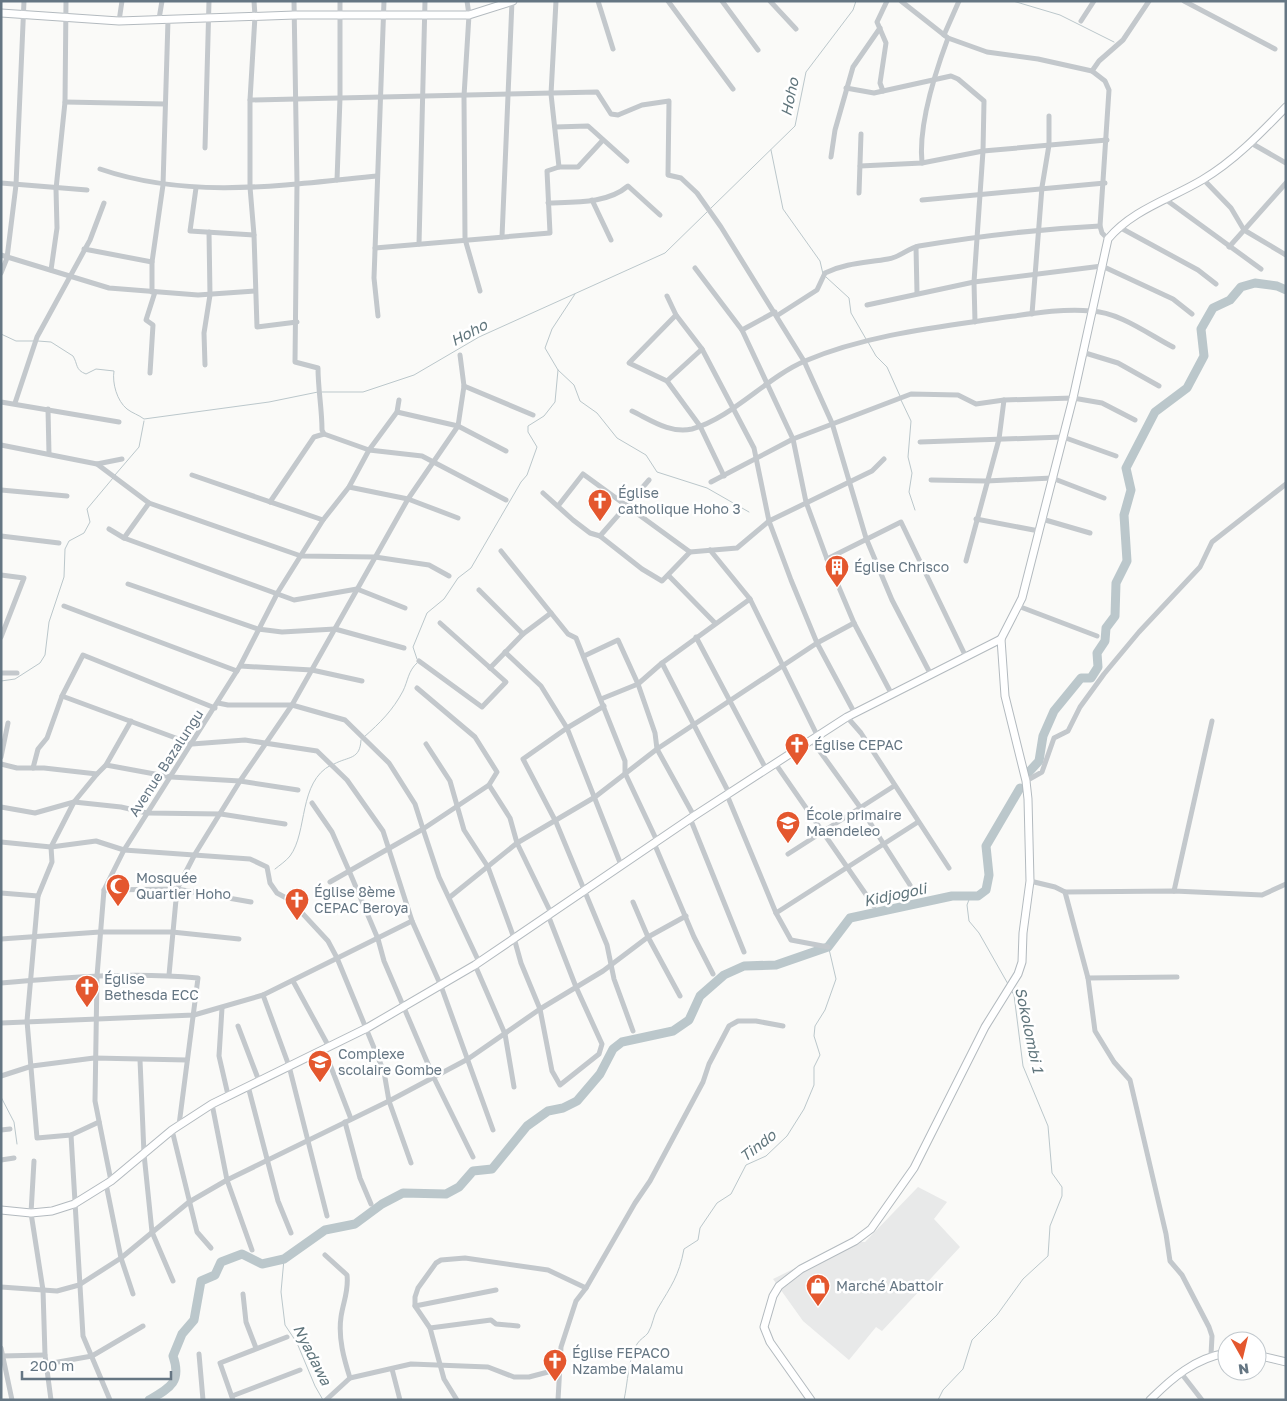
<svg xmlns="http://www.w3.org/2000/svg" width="1287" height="1401" font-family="'Golos Text',sans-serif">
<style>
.built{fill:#e8e9e9}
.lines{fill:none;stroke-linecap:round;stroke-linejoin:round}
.stream{stroke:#bbc7cb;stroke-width:1}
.river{stroke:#bbc7cb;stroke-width:9}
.secondary-casing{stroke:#b3babf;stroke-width:9}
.street{stroke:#c3c8cc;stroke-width:5}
.secondary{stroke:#fff;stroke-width:7}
.labels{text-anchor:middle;stroke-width:5;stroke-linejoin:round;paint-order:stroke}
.poi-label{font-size:14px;fill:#657683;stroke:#fff;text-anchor:start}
.street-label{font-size:14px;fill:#657683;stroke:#fff}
.water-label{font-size:15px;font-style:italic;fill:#60757c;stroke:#fff}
</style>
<rect width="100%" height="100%" fill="#fafaf8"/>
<polygon class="built" points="918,1187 947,1202 934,1219 960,1247 882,1331 876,1327 849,1360 803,1321 773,1279 848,1242 865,1242"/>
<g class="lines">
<g class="stream">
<polyline points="1013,1 1060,15 1114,42"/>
<polyline points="771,150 783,209 820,261 823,274"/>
<polyline points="710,209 795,126 806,72 853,10 856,1"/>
<polyline points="826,277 849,298 851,313 866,339"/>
<polyline points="575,294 552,329 545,348 558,370 574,385 580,401 597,413 617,438 646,455 657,472 707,488 749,512"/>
<polyline points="1,334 16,341 34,341"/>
<path d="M38,341L51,342L73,356C78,364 75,370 86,374L96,369L114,371C112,383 117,401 127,409C132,413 139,415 144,419L269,402L318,392"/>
<polyline points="868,342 876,356 887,367 900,396"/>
<polyline points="322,392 363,392 414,375 479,337 665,253 707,212"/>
<polyline points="901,400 911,421 908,457 912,473 909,492 915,510"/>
<polyline points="115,475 139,447 144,421"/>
<polyline points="417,659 413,647 427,613 444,599 458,578 471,568 521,482 527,475 537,447 528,432 528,426 544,416 555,402 558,370"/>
<polyline points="1,681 15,679 40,663 45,655 49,622 64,577 65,549 69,541 84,533 90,522 87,509 113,478"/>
<path d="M364,737C380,723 393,710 403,691C408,681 408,671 417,663"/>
<path d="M334,764C349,756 360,760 361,740"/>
<path d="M275,869C280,865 286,861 290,856C308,832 298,782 331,765"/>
<polyline points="970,897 967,905 969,921 979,933 1008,984"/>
<polyline points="1,1097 14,1122 17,1144"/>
<polyline points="284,1259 281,1292 285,1325 297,1343 315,1386 323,1400"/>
<path d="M624,1400C628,1382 628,1359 637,1344C640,1339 645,1337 648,1333C653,1325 653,1316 658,1308C671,1286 679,1276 684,1249L698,1240L700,1228L717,1203L731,1194L746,1165L766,1156L787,1136L804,1109L814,1085V1067L820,1055L814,1036L815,1026L825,1010L836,979L829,949"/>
<polyline points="938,1400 943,1390 963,1369 972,1340 997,1315 1023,1279 1048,1256 1050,1226 1062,1196 1062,1187 1052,1173 1048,1126 1023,1066 1014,995 1011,990"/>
</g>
<g class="river">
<polyline points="1028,773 1039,761 1043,736 1054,711 1081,678 1091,678 1098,667 1097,653 1105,641 1106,628 1115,616 1116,583 1127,561 1124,515 1131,490 1126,468 1155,412 1187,388 1204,356 1201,329 1213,308 1230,300 1241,287 1255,283 1277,286 1286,290"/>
<path d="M149,1400C170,1388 182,1382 173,1356L182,1334L194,1320L201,1281L215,1275L221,1262L242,1254L262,1264L284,1259L325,1230L355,1224L382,1204L403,1193L446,1194L459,1187L473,1171L492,1169L527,1126L548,1111L563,1108L577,1101L600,1074L613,1049L622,1042L673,1031L689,1020L700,996L724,975L744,966L776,965L828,947L850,918L952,896H978L986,890L989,875L986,846L1020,788"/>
</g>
<defs>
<g id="secondary">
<polyline points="1,13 119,21 295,15 469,15 513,1"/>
<polyline points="1,1210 31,1213 52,1211 74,1204 111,1181 172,1130 212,1104 367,1028 475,965 694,816 847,717 1001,639"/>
<polyline points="1257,1355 1286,1362"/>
<path d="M811,1400L770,1342L764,1327L773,1296L779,1286L801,1269L855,1241L871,1229L914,1168L985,1027L1018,974L1022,962L1023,933L1030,881L1028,799L1026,781L1005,696L1001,639L1022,598L1039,531L1073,398L1108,239C1132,210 1170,199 1202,180C1234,161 1260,134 1286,107"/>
<path d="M1150,1400C1172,1378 1195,1358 1227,1353"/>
</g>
</defs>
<use href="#secondary" class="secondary-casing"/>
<g class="street">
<polyline points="254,1 255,16 250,100 250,187 254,235 257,327 297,322"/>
<path d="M294,1L297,183L295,362L318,368C318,389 322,409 322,430L324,434L369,450L422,456L506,500"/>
<polyline points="467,1 469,15 464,96 465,239 480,291"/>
<polyline points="556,1 551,94 559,167"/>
<polyline points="598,1 613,49"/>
<polyline points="668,1 733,89"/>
<polyline points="722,1 758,50"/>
<polyline points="770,1 796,29"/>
<polyline points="887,1 877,22 886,43 880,83 883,91 951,76 958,79 984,101 983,151 974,282 975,322"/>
<polyline points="901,1 948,38 987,52 1038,59 1092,71 1105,81 1109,90 1100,226 1102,233 1108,239"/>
<polyline points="1184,1 1275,49"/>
<polyline points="159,19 162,1"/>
<polyline points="119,21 122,1"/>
<polyline points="1081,21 1094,1"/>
<polyline points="944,35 959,1"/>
<polyline points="1092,71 1099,61 1123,40 1149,1"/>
<polyline points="846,88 874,93 883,91"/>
<polyline points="250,100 597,92 611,114 618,115 642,105 669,101 668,175 681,178 697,193 721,227 804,361 832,423 866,538 892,600 931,675"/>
<polyline points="65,102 165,104"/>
<polyline points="555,127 588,126 627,161"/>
<polyline points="1251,143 1286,163"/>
<polyline points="205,148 209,1"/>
<polyline points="831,157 835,130 853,67 880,28"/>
<path d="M922,163C918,125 935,73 948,38"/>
<polyline points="860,166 922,163 983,151 1107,140"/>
<path d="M100,169C190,200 286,185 377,176"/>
<polyline points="1203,179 1231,208 1244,230 1286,255"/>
<polyline points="337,180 340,98 340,1"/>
<polyline points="1,183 87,190"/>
<polyline points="196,188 190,231 254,235"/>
<polyline points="859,193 861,134"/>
<polyline points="1165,199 1261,269"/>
<polyline points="592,200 611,240"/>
<polyline points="922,200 1105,183"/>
<path d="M548,203C574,202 607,204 628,186L660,215"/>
<polyline points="1119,227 1198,270 1216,284"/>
<polyline points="502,237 512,1"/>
<polyline points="419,244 425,1"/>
<polyline points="916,247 917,293"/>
<polyline points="1229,247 1286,183"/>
<polyline points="375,248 550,233 547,171 559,167 578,167 603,140"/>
<polyline points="84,249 152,262"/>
<polyline points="1,255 109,288 198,295 255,291"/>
<polyline points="695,268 742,330 793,439 806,502 827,559 854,623 891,693"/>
<polyline points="51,270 57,228 56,189 65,102 66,1"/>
<polyline points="1,273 7,258 16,185 24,1"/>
<polyline points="152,292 152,262 163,185 168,20"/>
<polyline points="667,296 676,315 702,349 754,448 769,521 791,580 817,643 854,712"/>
<polyline points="867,305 974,282 1102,266 1173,299 1192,314"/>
<polyline points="1032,314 1042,187 1049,145 1049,116"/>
<polyline points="676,315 629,363 667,381 700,426 724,476"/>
<path d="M778,315L817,290L825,273C846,263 865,263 888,259C899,258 908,248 919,246C979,236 1039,229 1100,226"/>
<polyline points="378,316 374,278 384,1"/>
<polyline points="742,330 775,312"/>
<polyline points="1082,352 1118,363 1159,386"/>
<polyline points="205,365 204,333 210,295 209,232"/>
<polyline points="150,373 153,325 146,320 155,292"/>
<polyline points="667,381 702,349"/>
<polyline points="464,386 533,415"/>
<polyline points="1,402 119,422"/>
<polyline points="15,403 37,337 90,240 104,203"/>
<polyline points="48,409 49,454"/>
<path d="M632,411C651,420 670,434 692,429C732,418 767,377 805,361C864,336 930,328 993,319C1024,315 1059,308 1091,311C1119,312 1148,334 1173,347"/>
<polyline points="397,412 458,426 506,451"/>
<polyline points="920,442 1063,437 1116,456"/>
<polyline points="1,445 97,464 149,503 301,556 375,557 429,565 449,576"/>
<polyline points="97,464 122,459"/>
<polyline points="192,475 323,520"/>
<polyline points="931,480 986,481 1052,478 1104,498"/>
<polyline points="711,482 793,439 911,394 958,395 976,404 1004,400 1073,398 1102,403 1135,420"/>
<polyline points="349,487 408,499 458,518"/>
<polyline points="1,490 67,496"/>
<polyline points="543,493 573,520 590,533 600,536 642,569 662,581 690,552 737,548 769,521 872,471 884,459"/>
<polyline points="270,502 314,437 324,434"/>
<polyline points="558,506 583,474 690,552"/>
<polyline points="976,519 1039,531"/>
<polyline points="1042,519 1090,533"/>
<polyline points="109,529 124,538 294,600 357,589 405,608"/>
<polyline points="1,536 59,543"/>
<polyline points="600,536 649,480"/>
<polyline points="124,538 149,503"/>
<polyline points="710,550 750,599 817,735"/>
<polyline points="501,551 568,634 576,638 625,761 625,773 657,841"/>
<polyline points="827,559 901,522 966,657"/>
<polyline points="966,561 999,439 1004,400"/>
<polyline points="1,575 24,578 1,637"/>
<polyline points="669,576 715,623"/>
<polyline points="128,584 258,629 282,632 335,629 404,648"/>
<polyline points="479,590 523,634"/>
<polyline points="64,606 237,671"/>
<polyline points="1018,606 1097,636"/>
<polyline points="696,637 766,769"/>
<polyline points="505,652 541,686 567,728 621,865"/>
<polyline points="584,656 618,640 638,684 655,733 657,749 694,816"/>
<polyline points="419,661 482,707 506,682 440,623"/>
<polyline points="662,663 729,793"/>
<polyline points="240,666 312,670 362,681"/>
<polyline points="490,668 523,634 551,613"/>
<polyline points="1,673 17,673"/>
<polyline points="417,688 475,737 497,772 489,785 423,829 439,877 479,962"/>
<polyline points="62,696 192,744 245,740 317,751 347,780 383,831 412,921 441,986 493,1130"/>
<polyline points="601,699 638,684 662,663 750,599"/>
<polyline points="218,703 228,705 292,705 345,720 389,763 415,804 423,829 330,882"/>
<polyline points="604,706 567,728 523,759 556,822 607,945 614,979 633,1031"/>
<polyline points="847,717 861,733 949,868"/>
<polyline points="811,739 860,807 910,885"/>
<polyline points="426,744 450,781 464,830 488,867 514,938 521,963 540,1009 552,1071 560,1085 599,1054 602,1044 576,987 548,915"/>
<polyline points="1,757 8,723"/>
<polyline points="775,763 874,906"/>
<polyline points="1,764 17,768 44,768 97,774"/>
<polyline points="106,765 171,777 240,781 298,790"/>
<polyline points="33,768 38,749 47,738 62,696 83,655 215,708"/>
<polyline points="1026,781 1042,772 1054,738 1068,731 1080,707 1104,674 1139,632 1200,567 1212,542 1286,484"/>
<polyline points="489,785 510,818 517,843 551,913"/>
<polyline points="727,795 776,913 791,940 828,947"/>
<polyline points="312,803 332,832 350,873 378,939 384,961 434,1078 473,1157"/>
<polyline points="1,807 35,813 74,802 121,807 147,813 221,814 285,824"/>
<polyline points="690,818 744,952"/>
<polyline points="1,842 51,847 96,841 124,850 250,859 267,867 270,883 277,893 290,900 328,941 337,958 384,1072 389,1101 411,1163"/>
<polyline points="654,843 694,937 713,974"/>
<polyline points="788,854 894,786"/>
<polyline points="1030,881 1055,887 1065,892 1174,891 1262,895 1286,884"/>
<polyline points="104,890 177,889 251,902"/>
<polyline points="1174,891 1212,721"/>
<polyline points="1065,892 1088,978 1095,1031 1114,1062 1130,1080 1166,1234 1170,1261 1182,1275 1209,1327 1212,1336 1211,1355"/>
<polyline points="1,893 38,896"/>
<polyline points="450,897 517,843 595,797 657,749 817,643 854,623"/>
<polyline points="633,902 648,937 680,996"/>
<polyline points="776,913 918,822"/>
<polyline points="1,939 100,932 172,932 239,939"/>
<polyline points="475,965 505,1034 514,1087"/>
<polyline points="169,975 177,889 195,854 240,781 292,705 408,499 458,426 464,386 460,355"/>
<polyline points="1088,978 1177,977"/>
<polyline points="293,981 329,1047"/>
<path d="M1,983C67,977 132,972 198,978L179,1125"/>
<polyline points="263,995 289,1066 327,1216"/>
<polyline points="222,1008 219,1056 228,1095"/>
<polyline points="1,1023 194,1015 263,995 412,921"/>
<polyline points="238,1026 259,1081"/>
<polyline points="324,1049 351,1119"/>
<polyline points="140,1060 144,1154 152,1232 173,1281"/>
<polyline points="1,1076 32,1066 94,1058 187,1060"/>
<polyline points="248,1086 278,1201 291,1233"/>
<polyline points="212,1104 227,1180 252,1250"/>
<polyline points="99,1122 71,1135 37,1138 27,1021 38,896 52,862 51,847 74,802 97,774 106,765 131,721"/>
<polyline points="345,1122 360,1178 371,1204"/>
<polyline points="1,1130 10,1129"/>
<polyline points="172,1130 197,1232 211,1248"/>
<polyline points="71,1135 83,1336 110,1400"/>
<polyline points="1,1160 14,1158"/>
<polyline points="34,1161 31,1213 43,1290 45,1355 51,1400"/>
<polyline points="111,1181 95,1101 97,976 104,890 124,850 240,666 278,592 323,520 349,487 369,450 397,412 399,400"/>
<polyline points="106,1184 121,1258 133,1294"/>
<path d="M325,1255L347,1275C349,1291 343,1302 341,1317C338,1338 344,1359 350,1378"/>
<polyline points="1,1287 57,1291 79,1285 121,1258 189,1202 227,1180 389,1101 468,1059 540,1009 603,971 648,937 686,916"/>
<polyline points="243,1294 246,1322 256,1348"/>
<polyline points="415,1306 496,1290"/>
<polyline points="430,1328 491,1320 496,1324 518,1326"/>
<polyline points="1,1348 12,1400"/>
<polyline points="199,1354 203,1400"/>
<polyline points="1,1356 45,1355"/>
<polyline points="47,1364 92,1356 143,1326"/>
<polyline points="392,1369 400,1400"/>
<polyline points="1181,1373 1202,1400"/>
<polyline points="232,1396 300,1370"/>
<polyline points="233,1400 220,1363 287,1337"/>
<polyline points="326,1400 350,1378 411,1364 488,1367 514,1377 529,1377 548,1372 559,1372"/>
<polyline points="457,1400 444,1379 430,1328 415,1306 415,1297 418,1288 436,1263 441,1260 465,1258 548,1270 586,1288"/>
<polyline points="558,1400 561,1347 576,1301 586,1288 635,1203 650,1181 703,1082 709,1064 729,1026 738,1021 756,1021 783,1026"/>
</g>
<use href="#secondary" class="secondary"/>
</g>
<defs>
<symbol id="church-pin" viewBox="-11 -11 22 30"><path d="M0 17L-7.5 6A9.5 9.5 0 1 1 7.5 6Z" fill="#e4572e" stroke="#fff"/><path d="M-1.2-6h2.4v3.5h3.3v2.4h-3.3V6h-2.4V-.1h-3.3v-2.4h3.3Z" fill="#fff"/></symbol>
<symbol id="building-pin" viewBox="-11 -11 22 30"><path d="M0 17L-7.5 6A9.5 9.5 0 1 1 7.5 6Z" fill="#e4572e" stroke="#fff"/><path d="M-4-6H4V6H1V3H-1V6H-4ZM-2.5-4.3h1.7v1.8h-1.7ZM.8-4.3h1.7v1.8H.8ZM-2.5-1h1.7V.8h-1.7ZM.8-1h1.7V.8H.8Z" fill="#fff"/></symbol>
<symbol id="school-pin" viewBox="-11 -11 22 30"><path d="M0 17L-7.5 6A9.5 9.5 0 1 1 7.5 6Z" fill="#e4572e" stroke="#fff"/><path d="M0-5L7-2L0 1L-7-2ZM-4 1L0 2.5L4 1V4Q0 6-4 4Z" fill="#fff"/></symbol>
<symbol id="mosque-pin" viewBox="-11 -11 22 30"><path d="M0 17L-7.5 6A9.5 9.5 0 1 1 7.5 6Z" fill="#e4572e" stroke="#fff"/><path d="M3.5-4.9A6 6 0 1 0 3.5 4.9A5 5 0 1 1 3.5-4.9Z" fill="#fff"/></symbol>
<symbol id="shop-pin" viewBox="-11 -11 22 30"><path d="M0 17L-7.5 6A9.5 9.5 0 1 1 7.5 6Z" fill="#e4572e" stroke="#fff"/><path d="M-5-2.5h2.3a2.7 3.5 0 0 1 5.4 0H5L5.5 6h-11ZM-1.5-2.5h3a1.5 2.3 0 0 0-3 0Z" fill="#fff"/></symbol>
</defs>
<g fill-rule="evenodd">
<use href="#church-pin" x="586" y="487" width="28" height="38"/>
<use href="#building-pin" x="823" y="553" width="28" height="38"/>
<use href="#church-pin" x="783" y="731" width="28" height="38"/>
<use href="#school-pin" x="774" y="809" width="28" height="38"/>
<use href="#mosque-pin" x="104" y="872" width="28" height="38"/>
<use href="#church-pin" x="283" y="886" width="28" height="38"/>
<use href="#church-pin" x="73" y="973" width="28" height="38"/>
<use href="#school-pin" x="306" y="1048" width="28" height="38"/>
<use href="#shop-pin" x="804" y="1272" width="28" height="38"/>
<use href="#church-pin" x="541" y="1347" width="28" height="38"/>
</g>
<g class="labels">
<g class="poi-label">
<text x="618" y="498">Église<tspan x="618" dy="16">catholique Hoho 3</tspan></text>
<text x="854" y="572">Église Chrisco</text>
<text x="814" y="750">Église CEPAC</text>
<text x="806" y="820">École primaire<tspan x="806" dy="16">Maendeleo</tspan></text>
<text x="136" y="883">Mosquée<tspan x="136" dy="16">Quartier Hoho</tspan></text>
<text x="314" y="897">Église 8ème<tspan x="314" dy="16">CEPAC Beroya</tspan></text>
<text x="104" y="984">Église<tspan x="104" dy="16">Bethesda ECC</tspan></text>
<text x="338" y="1059">Complexe<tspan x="338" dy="16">scolaire Gombe</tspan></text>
<text x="836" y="1291">Marché Abattoir</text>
<text x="572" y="1358">Église FEPACO<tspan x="572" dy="16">Nzambe Malamu</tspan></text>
</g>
<g class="street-label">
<text transform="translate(166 763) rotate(-57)" y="5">Avenue Bazalungu</text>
</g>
<g class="water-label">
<text transform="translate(790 97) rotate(-78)" y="5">Hoho</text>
<text transform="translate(469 333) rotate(-28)" y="5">Hoho</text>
<text transform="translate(895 895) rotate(-12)" y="5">Kidjogoli</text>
<text transform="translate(1029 1030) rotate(78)" y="5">Sokolombi 1</text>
<text transform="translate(758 1146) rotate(-38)" y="5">Tindo</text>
<text transform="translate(312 1355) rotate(63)" y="5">Nyadawa</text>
</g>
</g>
<rect width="1287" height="1401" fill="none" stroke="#657683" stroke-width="5"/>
<g transform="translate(1242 1356) rotate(172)"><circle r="24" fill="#ffffff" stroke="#c1c8cd"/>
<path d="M0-4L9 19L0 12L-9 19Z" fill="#e4572e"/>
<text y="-8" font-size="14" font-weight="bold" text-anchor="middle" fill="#657683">N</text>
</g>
<path d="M22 1371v8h149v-8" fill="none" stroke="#657683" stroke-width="2.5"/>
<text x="30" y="1371" font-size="15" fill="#657683" stroke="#ffffff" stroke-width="4" paint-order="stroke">200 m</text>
</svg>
